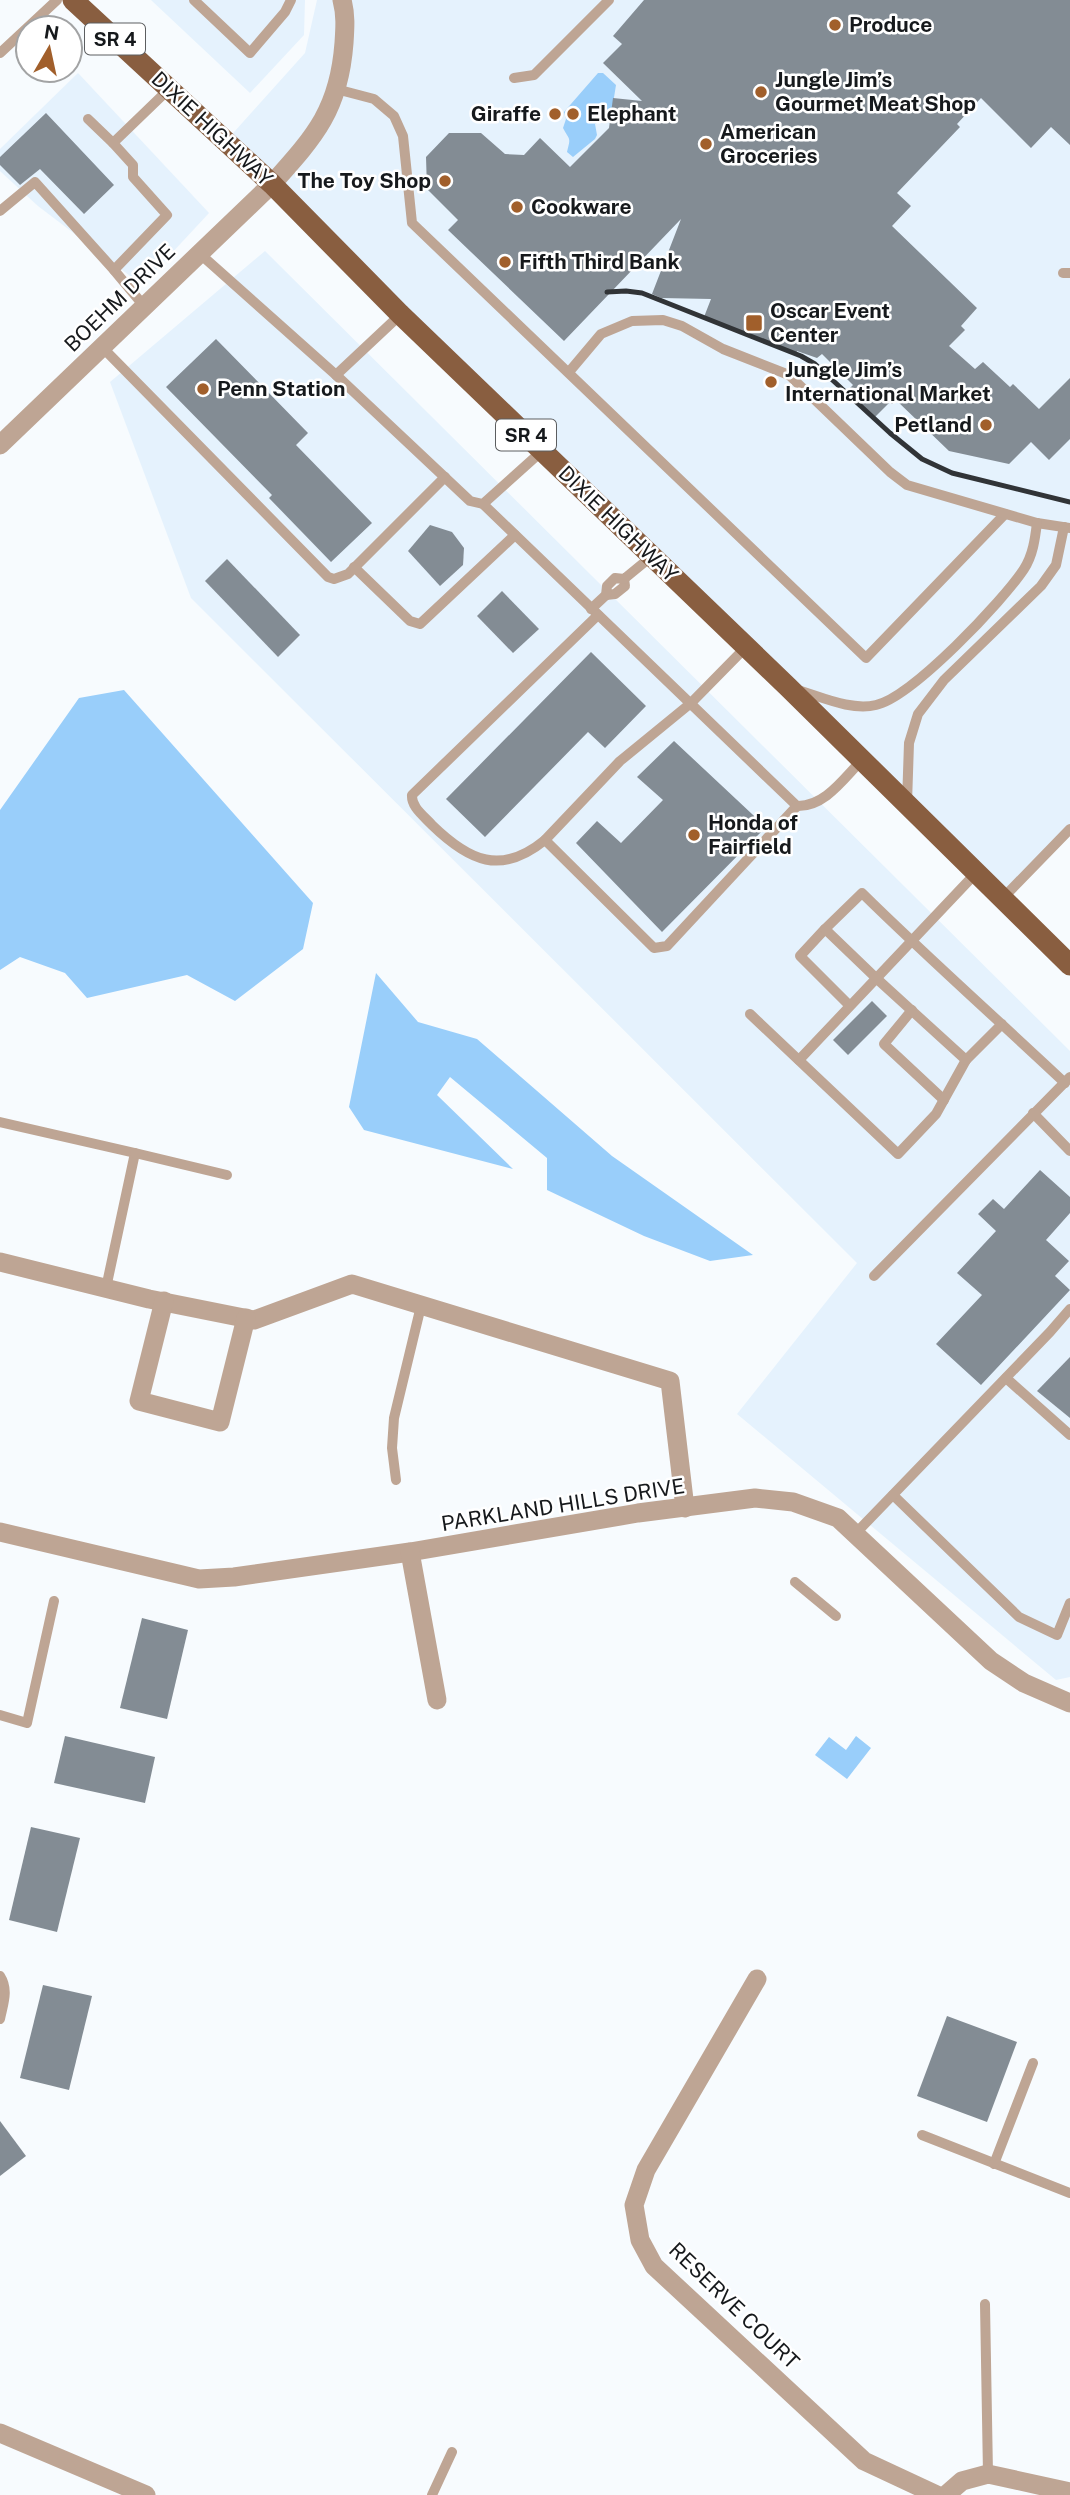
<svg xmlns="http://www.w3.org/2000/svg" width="1070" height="2495" font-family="'Public Sans',sans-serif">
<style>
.built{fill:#e5f2fd}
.water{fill:#99cefa}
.building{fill:#838c94}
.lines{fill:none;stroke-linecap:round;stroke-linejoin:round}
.lane{stroke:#bea594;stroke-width:10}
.street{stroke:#bea594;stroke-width:19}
.primary{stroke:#895e40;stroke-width:21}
.rail{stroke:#313437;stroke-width:5}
.poi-dot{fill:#a15f2b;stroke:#fff;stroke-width:2.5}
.labels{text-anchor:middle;stroke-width:5;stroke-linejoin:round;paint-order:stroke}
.shield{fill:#fff;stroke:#5c5e60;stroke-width:2}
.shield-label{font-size:19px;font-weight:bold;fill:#16191c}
.poi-label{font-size:21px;font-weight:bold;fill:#16191c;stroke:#fff;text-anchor:start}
.street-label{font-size:21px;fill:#16191c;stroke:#fff}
</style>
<rect width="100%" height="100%" fill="#f7fbfe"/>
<g class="built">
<polygon points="151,0 305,0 304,35 250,93"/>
<polygon points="317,0 1070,0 1070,829 1003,898 226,141 305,53"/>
<polygon points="78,73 209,213 142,285 38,206 0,171 0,149"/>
<polygon points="265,251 1070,1051 1070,1677 1056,1680 737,1414 857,1263 191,598 110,382"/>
</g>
<g class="water">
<path d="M598,73H603L616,85L611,116L607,123L601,121L595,124L597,135L595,139L573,157L567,152C571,137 570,141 563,128L566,119L564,112Z"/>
<polygon points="124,690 313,903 303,949 235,1001 187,975 87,998 65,973 20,957 0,970 0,810 79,698"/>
<polygon points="376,973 418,1022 477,1039 612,1156 753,1255 710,1261 644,1236 547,1190 547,1158 450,1077 437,1095 513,1169 364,1130 349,1107"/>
<polygon points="856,1736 871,1748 847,1779 815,1755 829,1737 846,1750"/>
</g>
<g class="building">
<polygon points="644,0 1070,0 1070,145 1051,127 1031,148 981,98 957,124 960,127 897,193 911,206 892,226 977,308 961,326 965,330 949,346 975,369 983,362 1010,387 1013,384 1039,409 1070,378 1070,439 1049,460 1031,442 1009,464 949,451 896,400 892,404 890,402 874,418 846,392 853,385 822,354 817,358 797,351 796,354 704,317 711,299 661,298 652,294 681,219 564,341 448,230 458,220 427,189 426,157 449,133 481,133 505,154 524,155 540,138 570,167 609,128 613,98 642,101 603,63 622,44 613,36"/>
<polygon points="46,113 114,185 84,214 40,169 20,185 0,165 0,157"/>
<polygon points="216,339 308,433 296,445 372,523 331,562 269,498 272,495 166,387"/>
<polygon points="430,525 452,532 464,548 463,565 440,586 408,551"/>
<polygon points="227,559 300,635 278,657 205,581"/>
<polygon points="502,591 539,629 513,653 477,616"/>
<polygon points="591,652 646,706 605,748 588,732 485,837 446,799"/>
<polygon points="674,741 766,827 662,932 576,843 597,821 621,843 663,800 637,777"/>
<polygon points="872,1001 887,1016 848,1055 833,1040"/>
<polygon points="1040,1170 1070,1197 1070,1213 1046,1240 1069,1261 1055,1276 1070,1290 981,1385 936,1344 982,1295 957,1273 996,1231 978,1214 993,1199 1004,1209"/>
<polygon points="1070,1357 1070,1418 1037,1391"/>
<polygon points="142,1618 188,1630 167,1719 120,1708"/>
<polygon points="65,1736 155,1757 145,1803 54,1783"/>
<polygon points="31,1827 80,1838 57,1932 9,1920"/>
<polygon points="43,1985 92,1996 69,2090 20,2078"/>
<polygon points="947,2016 1017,2042 987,2122 917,2096"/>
<polygon points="0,2121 26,2156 0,2176"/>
</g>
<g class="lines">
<g class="lane">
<polyline points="194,0 250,53 285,12 291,0"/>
<polyline points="0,53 57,0"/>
<polyline points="514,78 534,75 609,0"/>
<polyline points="336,89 374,99 394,116 403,136 412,223 866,658 1005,514"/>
<polyline points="88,119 113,143 169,89"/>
<polyline points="0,211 35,182 114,270 167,215 133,177 133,165 113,143"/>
<polyline points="199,253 336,375 470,501 483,504 542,451"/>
<polyline points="114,270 144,306"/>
<polyline points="1063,273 1070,273"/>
<polyline points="102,347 328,577 334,579 348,574 445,477"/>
<polyline points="569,372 601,334 632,321 663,320 682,326 723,349 789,375 890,472 907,485 1037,523 1070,528"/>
<polyline points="336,375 400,315"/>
<path d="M483,504L797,806C825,807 844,778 862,760"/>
<polyline points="354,567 410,621 420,624 515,535"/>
<polyline points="606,595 615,594 625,586 624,579"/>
<polyline points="591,609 606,595 607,586 615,578 624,579 652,556"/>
<polyline points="746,647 691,703 620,761 545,840 654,948 667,946 797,806"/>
<path d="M798,690C822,697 851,711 876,705C912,697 1003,601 1024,569C1033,555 1035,539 1037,523"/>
<polyline points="907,803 909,743 918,714 944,680 1041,586 1056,565 1064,527"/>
<path d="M545,840C501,876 469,861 432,825C424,816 411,807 412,795L598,615"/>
<polyline points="1003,898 1070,829"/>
<polyline points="825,929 800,956 849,1005"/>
<polyline points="912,1010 884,1044 944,1100"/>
<polyline points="750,1014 898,1154 936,1114 966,1060"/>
<path d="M1002,1024L966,1060L876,978L825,929L862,893C928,958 997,1019 1065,1083"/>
<polyline points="799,1060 976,873"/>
<polyline points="1033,1113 1070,1151"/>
<polyline points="0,1122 135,1153 106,1288"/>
<polyline points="135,1153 227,1175"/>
<polyline points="874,1276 1070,1077"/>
<polyline points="1006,1378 1070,1435"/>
<polyline points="396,1480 392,1448 394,1418 421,1306"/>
<polyline points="893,1495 1019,1617 1057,1635 1070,1603"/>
<polyline points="855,1534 1050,1332 1070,1309"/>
<polyline points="795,1582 836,1616"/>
<polyline points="0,1715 27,1723 54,1601"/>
<path d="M0,1976C9,1990 3,2004 0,2019"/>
<polyline points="922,2135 1070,2193"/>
<polyline points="994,2164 1033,2063"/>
<polyline points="985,2304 988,2474"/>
<polyline points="432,2495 452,2452"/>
</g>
<g class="street">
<path d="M0,445L272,184C315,136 339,110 344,43C345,28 346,15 342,0"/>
<polyline points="0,1262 149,1299 254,1320 352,1284 670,1381 685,1508"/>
<polyline points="164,1301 139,1401 220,1422 246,1318"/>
<polyline points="0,1532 199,1579 234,1577 410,1552 638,1513 755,1498 793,1502 838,1518 991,1661 1024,1683 1070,1703"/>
<polyline points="410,1552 437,1700"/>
<polyline points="757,1979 646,2170 634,2205 640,2240 654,2266 864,2461 937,2495"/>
<polyline points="0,2433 146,2495"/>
<polyline points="946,2495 962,2481 988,2474 1070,2492"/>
</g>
<polyline class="primary" points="73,0 272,184 400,314 788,687 1070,965"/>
<polyline class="rail" points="607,292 626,291 642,293 801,356 815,364 890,433 922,459 952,473 1070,502"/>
</g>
<g class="poi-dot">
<circle cx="835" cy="25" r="7"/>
<circle cx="761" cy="92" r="7"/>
<circle cx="555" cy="114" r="7"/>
<circle cx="573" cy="114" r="7"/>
<circle cx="706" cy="144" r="7"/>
<circle cx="445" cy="181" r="7"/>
<circle cx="517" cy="207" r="7"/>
<circle cx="505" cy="262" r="7"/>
<rect x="745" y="314" width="18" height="18" rx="3.5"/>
<circle cx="771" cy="382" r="7"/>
<circle cx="203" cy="389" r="7"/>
<circle cx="986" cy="425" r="7"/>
<circle cx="694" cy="835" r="7"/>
</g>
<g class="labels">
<g class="shield">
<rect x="85" y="23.5" width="60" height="31" rx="5"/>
<rect x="496" y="419.5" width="60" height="31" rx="5"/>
</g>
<g class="shield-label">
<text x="115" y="46">SR 4</text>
<text x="526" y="442">SR 4</text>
</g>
<g class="poi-label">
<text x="849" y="32">Produce</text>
<text x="775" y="87">Jungle Jim’s<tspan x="775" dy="24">Gourmet Meat Shop</tspan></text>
<text x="541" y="121" text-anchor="end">Giraffe</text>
<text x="587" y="121">Elephant</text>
<text x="720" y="139">American<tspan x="720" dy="24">Groceries</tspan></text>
<text x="431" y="188" text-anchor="end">The Toy Shop</text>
<text x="531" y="214">Cookware</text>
<text x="519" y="269">Fifth Third Bank</text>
<text x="770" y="318">Oscar Event<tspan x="770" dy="24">Center</tspan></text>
<text x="785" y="377">Jungle Jim’s<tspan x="785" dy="24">International Market</tspan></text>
<text x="217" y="396">Penn Station</text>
<text x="972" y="432" text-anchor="end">Petland</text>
<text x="708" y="830">Honda of<tspan x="708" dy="24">Fairfield</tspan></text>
</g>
<g class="street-label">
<text transform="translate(212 129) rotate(43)" y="7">DIXIE HIGHWAY</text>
<text transform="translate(120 298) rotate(-44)" y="7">BOEHM DRIVE</text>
<text transform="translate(618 524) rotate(44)" y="7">DIXIE HIGHWAY</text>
<text transform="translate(563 1505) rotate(-9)" y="7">PARKLAND HILLS DRIVE</text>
<text transform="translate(734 2306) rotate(44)" y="7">RESERVE COURT</text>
</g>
</g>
<g transform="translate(49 49) rotate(9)"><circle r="33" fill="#ffffff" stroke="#a2a3a4" stroke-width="2"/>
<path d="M0-5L12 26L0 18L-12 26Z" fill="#a15f2b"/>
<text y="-10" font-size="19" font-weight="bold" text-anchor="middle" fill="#16191c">N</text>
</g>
</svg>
